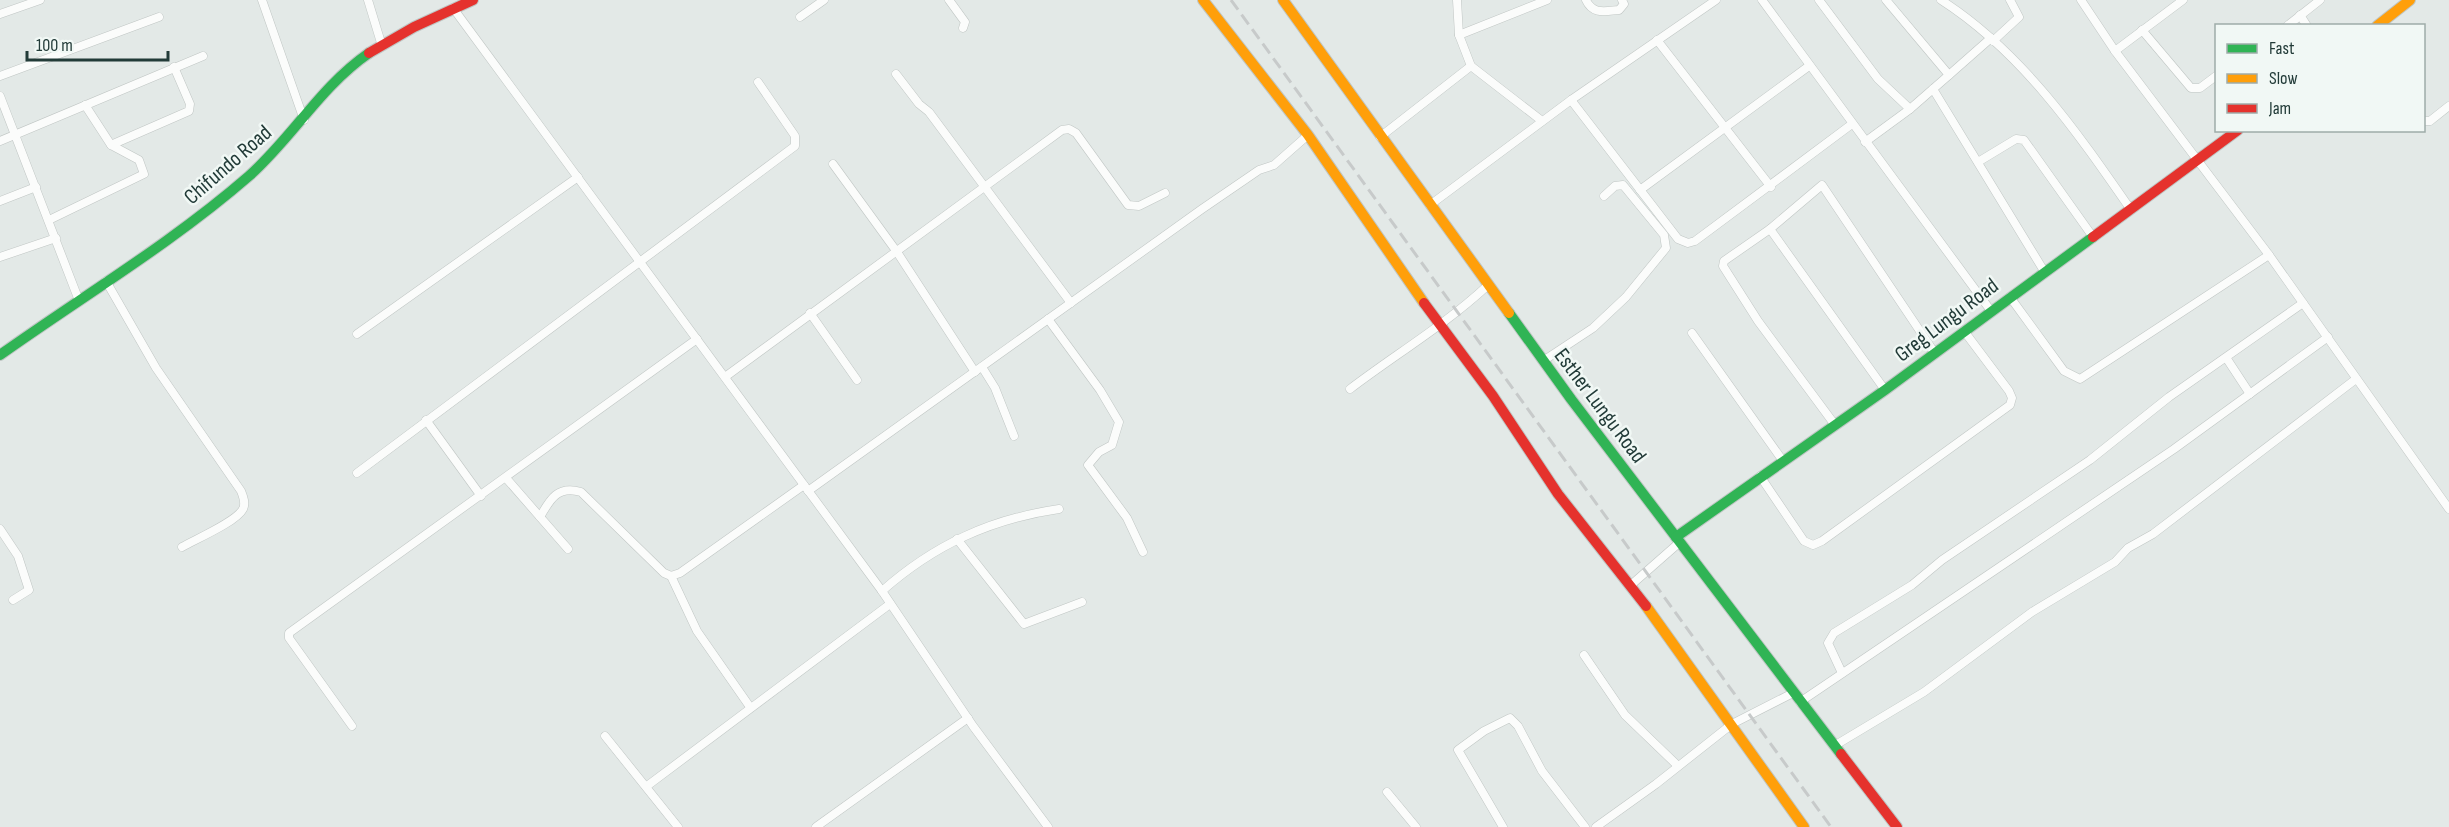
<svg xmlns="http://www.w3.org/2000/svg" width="2449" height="827" font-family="'Sofia Sans Condensed',sans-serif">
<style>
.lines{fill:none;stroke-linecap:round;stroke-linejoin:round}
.street-casing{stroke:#c0c6c4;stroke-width:9}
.fast-casing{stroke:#bfc6c4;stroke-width:12}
.slow-casing{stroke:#bfc6c4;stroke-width:12}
.jam-casing{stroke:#bfc6c4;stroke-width:12}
.street{stroke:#fbfcfb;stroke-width:8}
.fast{stroke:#30b455;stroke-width:10}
.slow{stroke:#ff9f0a;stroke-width:10}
.jam{stroke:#e5322d;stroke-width:10}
.rail{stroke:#c7caca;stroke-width:3;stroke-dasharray:12 6;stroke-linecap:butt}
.labels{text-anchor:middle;stroke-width:5;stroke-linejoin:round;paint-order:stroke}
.street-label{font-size:22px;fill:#223b38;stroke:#f1f8f5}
</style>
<rect width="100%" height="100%" fill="#e3e9e7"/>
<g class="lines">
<defs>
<g id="street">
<polyline points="262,0 304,120"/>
<polyline points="368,0 382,46"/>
<polyline points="949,0 965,22 963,28"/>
<polyline points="1457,0 1459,35 1471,66 1542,121"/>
<path d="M1586,0C1593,15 1605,11 1619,10L1624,4L1622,0"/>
<polyline points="1762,0 1991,311"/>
<polyline points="1819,0 1878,79 1910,109 1949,75 1886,0"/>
<path d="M1941,0C2022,52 2077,132 2131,210"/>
<polyline points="2081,0 2115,51 2269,255 2449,509"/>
<polyline points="453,8 882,591 973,726 1048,827"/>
<polyline points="0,14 40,0"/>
<polyline points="2300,15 2307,26"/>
<polyline points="800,17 824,0"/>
<polyline points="2287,26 2320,0"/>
<polyline points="2142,30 2191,88 2200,88 2216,76"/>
<polyline points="1459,35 1547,0"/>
<polyline points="1657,40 1771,187"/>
<polyline points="1993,41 2019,17 2010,0"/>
<polyline points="2115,51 2183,0"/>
<polyline points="896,74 919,104 929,112 1071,303"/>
<polyline points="1949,75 1991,38"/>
<polyline points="0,76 159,17"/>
<polyline points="1933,89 2044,271"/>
<polyline points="0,96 78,298"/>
<polyline points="1571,100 1678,239 1688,243 1695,241 1852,124"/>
<polyline points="2424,121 2430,121 2449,106"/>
<polyline points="1380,137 1471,66"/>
<polyline points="0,141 203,56"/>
<polyline points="1865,142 1910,109"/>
<polyline points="111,145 189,111 190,104 174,67"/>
<polyline points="1978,162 2016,139 2024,140 2093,237"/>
<polyline points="833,164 897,252 975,372"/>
<polyline points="1640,190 1809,66"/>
<polyline points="0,201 36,187"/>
<polyline points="1430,205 1571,100 1716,0"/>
<polyline points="49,220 144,174 139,160 111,145 85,105"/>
<polyline points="1770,229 1885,390"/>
<polyline points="0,257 56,238"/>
<path d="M106,281L156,368L241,491C243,496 246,503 243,509C236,522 196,539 182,547"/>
<polyline points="2010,297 2064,371 2080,379 2269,255"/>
<polyline points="810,313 857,380"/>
<polyline points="1048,319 1100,390 1119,422 1112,445 1099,452 1088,465 1127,518 1143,552"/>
<polyline points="1692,333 1783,461"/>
<polyline points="357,334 578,177"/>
<polyline points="2227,359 2250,394"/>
<polyline points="1543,361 1593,328 1626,297 1666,248 1664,235 1623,185 1615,186 1604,196"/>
<polyline points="982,367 995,388 1014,436"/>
<polyline points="725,377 1062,130 1069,129 1076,133 1128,205 1139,206 1165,193"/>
<path d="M1350,389C1396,354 1445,325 1487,286"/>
<polyline points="426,420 481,496"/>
<polyline points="1835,425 1758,321 1723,266 1724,261 1770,229 1822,185 1934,352"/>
<polyline points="357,473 795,146 795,136 758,82"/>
<polyline points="1760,476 1804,541 1813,545 1822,541 2010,405 2012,398 2009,391 1964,331"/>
<polyline points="506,478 568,549"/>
<polyline points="808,491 1202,209 1259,170 1274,165 1308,135"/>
<path d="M540,517C550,499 558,485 581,492L664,573L671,576L697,631L750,707"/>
<polyline points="0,529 18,556 29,590 13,600"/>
<polyline points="957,539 1024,624 1082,602"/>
<polyline points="671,576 680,573 804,485"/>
<polyline points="1631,585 1680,542"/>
<path d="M882,591C934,545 990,519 1059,509"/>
<polyline points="1584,655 1625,715 1678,766"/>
<polyline points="1842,673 1828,643 1834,633 1912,585 1942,560 2090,460 2169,397 2303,303"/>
<polyline points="1800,702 2174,449 2328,337"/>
<polyline points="352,726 289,638 289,633 697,339"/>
<polyline points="605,736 678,827"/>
<polyline points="1834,746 1924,692 2032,612 2115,562 2128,548 2153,534 2356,379"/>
<polyline points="647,786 890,604"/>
<polyline points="1387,792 1416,827"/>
<polyline points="816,827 968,718"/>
<polyline points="1503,827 1458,750 1484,731 1510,718 1518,726 1542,771 1585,827"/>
<polyline points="1596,827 1656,784 1732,724 1793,693"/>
</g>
<g id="fast">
<polyline points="1509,313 1571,399 1841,754"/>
<path d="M0,355C83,296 172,243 249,176C293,137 320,87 369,53"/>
<polyline points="1676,537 1885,390 2093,237"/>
</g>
<g id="slow">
<polyline points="1203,0 1308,135 1424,303"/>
<polyline points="1283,0 1509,313"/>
<polyline points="2377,26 2410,0"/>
<polyline points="1646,606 1804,827"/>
</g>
<g id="jam">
<polyline points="369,53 414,27 473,0"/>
<polyline points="2093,237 2238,130"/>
<polyline points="1424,303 1493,396 1558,494 1646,606"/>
<polyline points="1841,754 1897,827"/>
</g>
</defs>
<use href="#street" class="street-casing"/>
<use href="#fast" class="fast-casing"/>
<use href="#slow" class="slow-casing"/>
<use href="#jam" class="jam-casing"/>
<use href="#street" class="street"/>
<use href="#fast" class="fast"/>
<use href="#slow" class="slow"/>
<use href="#jam" class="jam"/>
<polyline class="rail" points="1231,0 1831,827"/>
</g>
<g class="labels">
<g class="street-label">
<text transform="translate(227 164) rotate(-41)" y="8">Chifundo Road</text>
<text transform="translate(1946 319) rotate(-37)" y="8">Greg Lungu Road</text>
<text transform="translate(1601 405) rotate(53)" y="8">Esther Lungu Road</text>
</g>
</g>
<rect x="2215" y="24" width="210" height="108" fill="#f1f8f5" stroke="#9eaca9" stroke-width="1.5"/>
<rect x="2227" y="44" width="30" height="9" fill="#30b455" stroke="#9eaca9" stroke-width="1.5"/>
<text x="2269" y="54" font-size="18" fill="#223b38">Fast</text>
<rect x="2227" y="74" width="30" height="9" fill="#ff9f0a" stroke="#9eaca9" stroke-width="1.5"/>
<text x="2269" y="84" font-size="18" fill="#223b38">Slow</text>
<rect x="2227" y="104" width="30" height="9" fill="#e5322d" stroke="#9eaca9" stroke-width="1.5"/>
<text x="2269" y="114" font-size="18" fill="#223b38">Jam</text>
<path d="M27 51v9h141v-9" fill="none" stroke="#223b38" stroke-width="3"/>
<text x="36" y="51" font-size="18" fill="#223b38" stroke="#f1f8f5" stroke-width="4.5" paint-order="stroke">100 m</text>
</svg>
